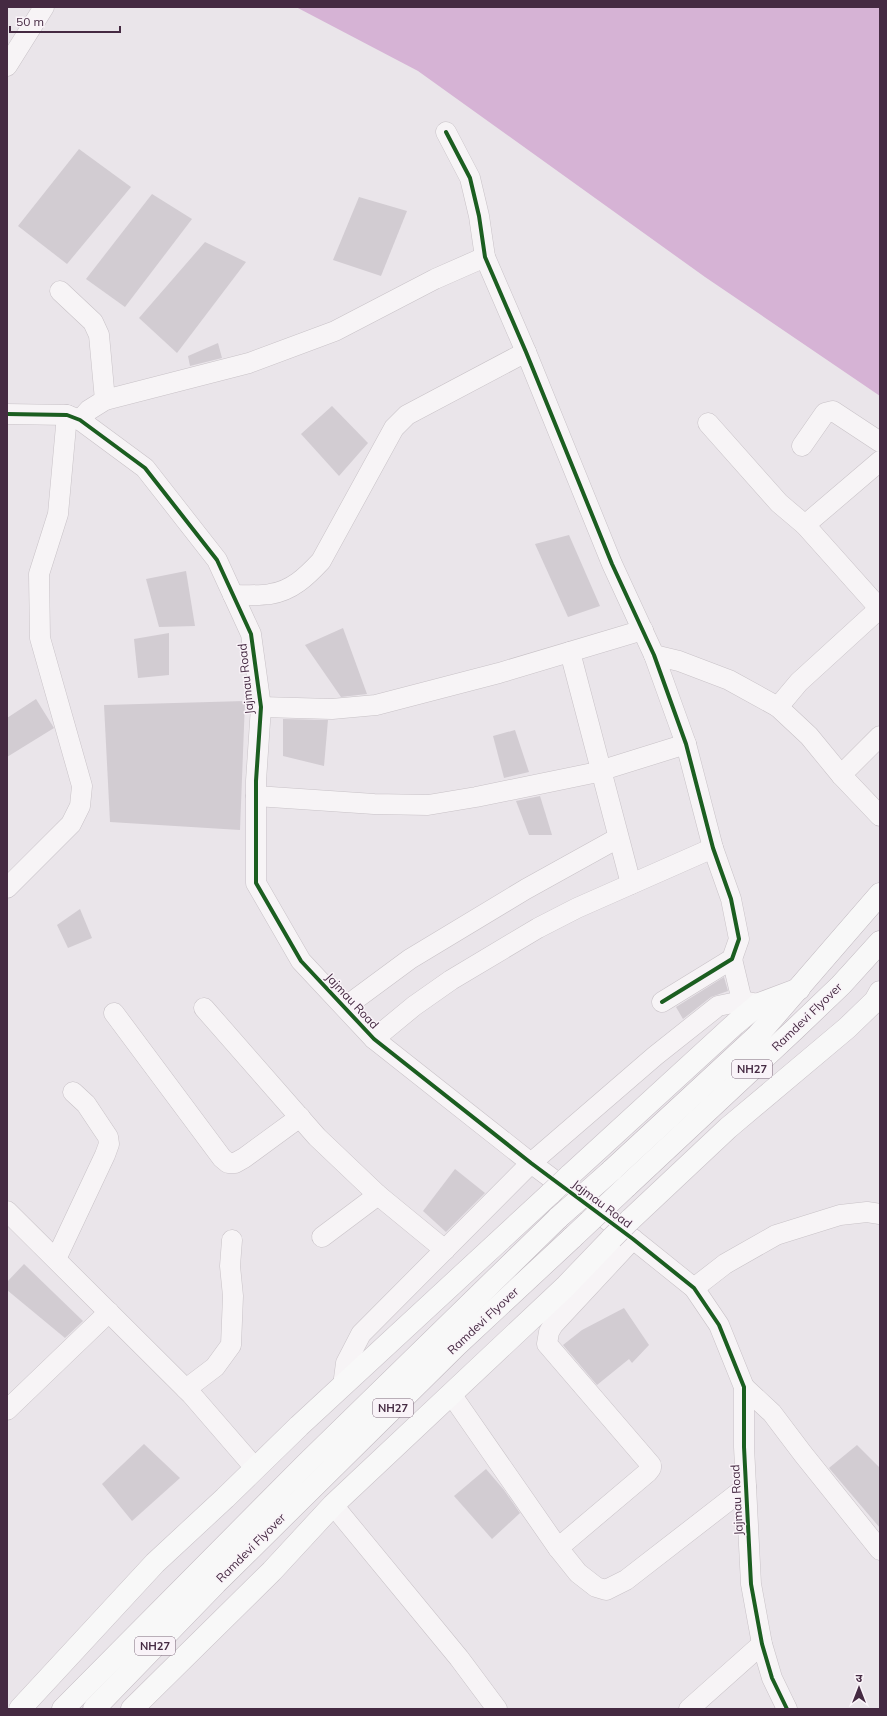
<svg xmlns="http://www.w3.org/2000/svg" width="887" height="1716" font-family="Mulish,'Noto Sans Devanagari',sans-serif">
<style>
.water{fill:#d6b3d5}
.building{fill:#d2ccd2}
.lines{fill:none;stroke-linecap:round;stroke-linejoin:round}
.minor-casing{stroke:#c8c2c7;stroke-width:21}
.major-casing{stroke:#c8c1c7;stroke-width:23}
.highway-casing{stroke:#bfb7be;stroke-width:23}
.minor{stroke:#f7f4f6;stroke-width:20}
.major{stroke:#f8f8f8;stroke-width:22}
.highway{stroke:#f8f8f8;stroke-width:22}
.major-bridge-casing{stroke:#c8c1c7;stroke-width:23;stroke-linecap:butt}
.highway-bridge-casing{stroke:#bfb7be;stroke-width:23;stroke-linecap:butt}
.major-bridge{stroke:#f8f8f8;stroke-width:22}
.highway-bridge{stroke:#f8f8f8;stroke-width:22}
.cycleway-casing{stroke:#f9f3f8;stroke-width:6}
.cycleway{stroke:#1b5e20;stroke-width:4}
.labels{text-anchor:middle;stroke-width:3;stroke-linejoin:round;paint-order:stroke}
.shield{fill:#f9f3f8;stroke:#7b6679;stroke-width:1}
.shield-label{font-size:11px;font-weight:bold;fill:#452a42}
.street-label{font-size:12px;fill:#452a42;stroke:#f9f3f8}
</style>
<rect width="100%" height="100%" fill="#eae5ea"/>
<polygon class="water" points="296,7 880,7 880,396 705,277 418,71"/>
<g class="building">
<polygon points="79,149 131,187 67,264 18,226"/>
<polygon points="152,194 192,219 125,307 86,279"/>
<polygon points="359,197 407,211 381,276 333,260"/>
<polygon points="205,242 246,262 177,353 139,318"/>
<polygon points="218,343 222,358 190,366 188,356"/>
<polygon points="332,406 368,443 339,476 301,434"/>
<polygon points="569,535 600,606 568,617 535,544"/>
<polygon points="186,571 195,626 159,627 146,579"/>
<polygon points="343,628 367,694 341,697 305,645"/>
<polygon points="169,633 169,675 138,678 134,639"/>
<polygon points="36,699 54,728 7,757 7,718"/>
<polygon points="245,701 240,830 110,822 104,705"/>
<polygon points="283,719 328,720 324,766 283,756"/>
<polygon points="515,730 529,772 504,778 493,736"/>
<polygon points="540,796 552,835 529,835 516,801"/>
<polygon points="80,909 92,938 68,948 57,925"/>
<polygon points="724,977 728,991 711,997 683,1019 676,1007"/>
<polygon points="455,1169 485,1193 446,1232 423,1211"/>
<polygon points="24,1264 83,1321 65,1338 7,1290 7,1282"/>
<polygon points="624,1308 649,1345 632,1363 629,1359 597,1385 563,1345 582,1330"/>
<polygon points="144,1444 180,1478 132,1521 102,1484"/>
<polygon points="857,1445 880,1468 880,1528 829,1468"/>
<polygon points="486,1469 504,1490 520,1513 492,1539 454,1496"/>
</g>
<g class="lines">
<defs>
<g id="minor">
<polyline points="7,66 44,7"/>
<polyline points="446,132 470,178 479,216 485,257 526,352 612,564 654,655 686,744 713,848 731,899 739,939 732,959 662,1002"/>
<polyline points="60,291 93,322 99,335 105,400"/>
<polyline points="7,414 67,415 80,420 145,468 217,560 251,634 261,707 256,781 256,883 301,961 374,1039 531,1163 633,1239 694,1288 719,1325 744,1387 744,1447 751,1584 762,1644 772,1678 787,1709"/>
<polyline points="80,420 89,410 105,400 249,363 335,331 435,279 485,257"/>
<polyline points="708,423 779,503 805,525 880,609"/>
<polyline points="802,446 825,413 833,411 880,442"/>
<polyline points="805,525 880,461"/>
<path d="M233,595C245,595 258,596 270,594C292,591 307,576 321,561L394,428L407,415L526,352"/>
<polyline points="570,652 631,884"/>
<polyline points="654,655 679,661 729,680 778,707 809,736 841,775 880,816"/>
<polyline points="261,707 332,709 376,705 499,673 643,630"/>
<polyline points="778,707 799,682 879,609"/>
<polyline points="841,775 880,736"/>
<polyline points="256,796 374,804 428,805 476,797 593,773 686,744"/>
<polyline points="7,888 71,824 80,806 82,786 40,638 39,574 58,514 67,415"/>
<polyline points="732,959 742,1001"/>
<polyline points="345,1007 410,959 526,889 618,838"/>
<polyline points="204,1008 317,1137 378,1195 445,1250"/>
<polyline points="114,1013 222,1158 228,1163 235,1163 244,1158 300,1117"/>
<polyline points="374,1039 414,1006 451,980 538,928 577,908 713,848"/>
<polyline points="7,1211 191,1394 255,1468"/>
<polyline points="322,1237 378,1195"/>
<polyline points="56,1259 105,1155 109,1144 108,1137 86,1104 73,1092"/>
<polyline points="694,1288 725,1264 776,1235 840,1215 867,1212 880,1214"/>
<polyline points="343,1386 346,1363 361,1334 531,1163 655,1056 718,1006 742,1001 759,1004"/>
<polyline points="744,1387 772,1413 803,1454 880,1550"/>
<polyline points="186,1389 215,1367 231,1345 233,1296 230,1266 232,1240"/>
<polyline points="451,1394 558,1548 578,1573 596,1587 606,1590 626,1580 746,1487"/>
<polyline points="7,1410 109,1312"/>
<polyline points="333,1505 459,1658 497,1709"/>
<polyline points="558,1548 648,1472 651,1468 651,1465 547,1344 549,1332 553,1325 633,1239"/>
<polyline points="689,1709 762,1644"/>
</g>
<g id="major">
<polyline points="569,1176 735,1024 759,1004 799,989"/>
<polyline points="629,1221 728,1128 847,1028 875,1001 880,992"/>
<polyline points="20,1709 155,1563 225,1498 299,1426 551,1193"/>
<polyline points="132,1709 272,1571 333,1505 565,1287 612,1238"/>
</g>
<g id="highway">
<polyline points="611,1171 758,1035 880,894"/>
<polyline points="626,1187 795,1029 841,985 880,942"/>
<polyline points="63,1709 306,1464 559,1217"/>
<polyline points="94,1709 216,1583 457,1345 573,1237"/>
</g>
</defs>
<use href="#minor" class="minor-casing"/>
<use href="#major" class="major-casing"/>
<use href="#highway" class="highway-casing"/>
<use href="#minor" class="minor"/>
<use href="#major" class="major"/>
<use href="#highway" class="highway"/>
<defs>
<g id="major-bridge">
<polyline points="551,1193 569,1176"/>
<polyline points="612,1238 629,1221"/>
</g>
<g id="highway-bridge">
<polyline points="559,1217 611,1171"/>
<polyline points="573,1237 626,1187"/>
</g>
</defs>
<use href="#major-bridge" class="major-bridge-casing"/>
<use href="#highway-bridge" class="highway-bridge-casing"/>
<use href="#major-bridge" class="major-bridge"/>
<use href="#highway-bridge" class="highway-bridge"/>
<defs>
<g id="cycleway">
<polyline points="446,132 470,178 479,216 485,257 526,352 612,564 654,655 686,744 713,848 731,899 739,939 732,959 662,1002"/>
<polyline points="7,414 67,415 80,420 145,468 217,560 251,634 261,707 256,781 256,883 301,961 374,1039 531,1163 633,1239 694,1288 719,1325 744,1387 744,1447 751,1584 762,1644 772,1678 787,1709"/>
</g>
</defs>
<use href="#cycleway" class="cycleway-casing"/>
<use href="#cycleway" class="cycleway"/>
</g>
<g class="labels">
<g class="shield">
<rect x="732" y="1060" width="40" height="18" rx="3"/>
<rect x="373" y="1399" width="40" height="18" rx="3"/>
<rect x="135" y="1637" width="40" height="18" rx="3"/>
</g>
<g class="shield-label">
<text x="752" y="1073">NH27</text>
<text x="393" y="1412">NH27</text>
<text x="155" y="1650">NH27</text>
</g>
<g class="street-label">
<text transform="translate(246 679) rotate(-96)" y="4">Jajmau Road</text>
<text transform="translate(352 1001) rotate(47)" y="4">Jajmau Road</text>
<text transform="translate(807 1017) rotate(-44)" y="4">Ramdevi Flyover</text>
<text transform="translate(602 1204) rotate(37)" y="4">Jajmau Road</text>
<text transform="translate(483 1321) rotate(-43)" y="4">Ramdevi Flyover</text>
<text transform="translate(737 1500) rotate(-93)" y="4">Jajmau Road</text>
<text transform="translate(251 1548) rotate(-45)" y="4">Ramdevi Flyover</text>
</g>
</g>
<rect width="887" height="1716" fill="none" stroke="#452a42" stroke-width="16"/>
<g transform="translate(859 1688)" stroke="#f9f3f8" stroke-width="3" paint-order="stroke">
<path d="M0-3L7 15L0 10L-7 15Z" fill="#452a42"/>
<text y="-6" font-size="11" font-weight="bold" text-anchor="middle" fill="#452a42">उ</text>
</g>
<path d="M10 26v6h110v-6" fill="none" stroke="#452a42" stroke-width="2"/>
<text x="16" y="26" font-size="12" fill="#452a42" stroke="#f9f3f8" stroke-width="3" paint-order="stroke">50 m</text>
</svg>
